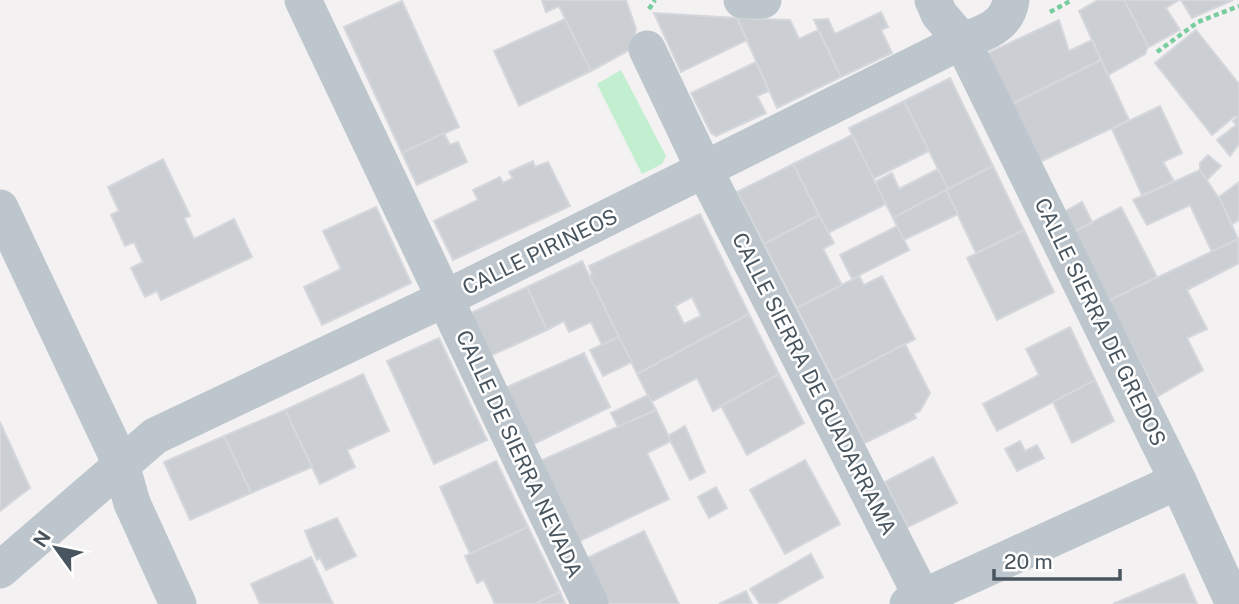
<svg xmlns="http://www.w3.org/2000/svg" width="1239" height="604" font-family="'Public Sans',sans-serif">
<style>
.garden{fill:#c1efd0}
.building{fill:#cbced3;stroke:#d5d7dc;stroke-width:2;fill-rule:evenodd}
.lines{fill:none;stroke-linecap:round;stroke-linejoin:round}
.path{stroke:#78cd9f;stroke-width:4.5;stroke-dasharray:5 3.5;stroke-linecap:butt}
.street{stroke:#bdc6cd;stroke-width:37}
.labels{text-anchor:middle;stroke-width:5;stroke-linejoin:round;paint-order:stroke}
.street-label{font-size:21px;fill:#49555e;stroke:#fff}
</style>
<rect width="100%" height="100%" fill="#f3f1f1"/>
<polygon class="garden" points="621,70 666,156 662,164 642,174 597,84"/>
<g class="building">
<polygon points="542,0 626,0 636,29 631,49 591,71 559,6 546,12"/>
<polygon points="1098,0 1124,0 1148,46 1145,54 1108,75 1079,11"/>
<polygon points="1124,0 1179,0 1166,8 1180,30 1149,47"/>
<polygon points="1181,0 1233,0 1192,18"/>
<polygon points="402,1 459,127 402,153 344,27"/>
<polygon points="881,12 888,27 881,30 892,53 841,77 814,20 828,19 835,34"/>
<polygon points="654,13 737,18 747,40 681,72"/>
<polygon points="737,18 790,20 799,39 818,30 841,77 777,108"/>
<polygon points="565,19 591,71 519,106 494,51"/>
<polygon points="1059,20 1069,51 1092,40 1101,60 1010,105 986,54"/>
<polygon points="1196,30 1239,84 1239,144 1230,156 1217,140 1236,125 1233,121 1237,118 1235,116 1212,135 1155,63"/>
<polygon points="1101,60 1129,120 1040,162 1010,105"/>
<polygon points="756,62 769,91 757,96 766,113 716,136 711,133 691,93"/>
<polygon points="950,78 993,166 948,189 904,101"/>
<polygon points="904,101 929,151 873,179 849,128"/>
<polygon points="1160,106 1182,153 1163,162 1174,181 1142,195 1112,129"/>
<polygon points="444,133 450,145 458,142 467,162 417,185 402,153"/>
<polygon points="852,135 886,204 828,233 793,164"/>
<polygon points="1208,155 1221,166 1207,180 1200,170 1200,163"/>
<polygon points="163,159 190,216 184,218 194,239 234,219 252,257 161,300 157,291 145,297 131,268 143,262 134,242 125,246 111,215 119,211 108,187"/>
<polygon points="533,161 535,167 548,162 570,206 453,260 434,221 478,200 473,190 500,177 503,183 513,178 509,172"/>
<polygon points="793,164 819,215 764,244 737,192"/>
<polygon points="993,166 1024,230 976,253 946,190"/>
<polygon points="938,169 948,189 893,218 875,182 892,173 899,189"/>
<polygon points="1200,170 1222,203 1238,239 1212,252 1190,205 1147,225 1133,200"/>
<polygon points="1239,182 1239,220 1232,224 1219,197"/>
<polygon points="946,190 958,214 904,240 893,218"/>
<polygon points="1082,202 1092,222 1074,232 1064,212"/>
<polygon points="376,207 411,283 322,325 304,287 341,269 323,231"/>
<polygon points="1121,207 1157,277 1108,301 1074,232"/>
<path d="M700,214L749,314L637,374L589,276L592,274L589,266ZM692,297L701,316L684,324L675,306Z"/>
<polygon points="819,215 834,243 823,249 842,285 797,308 764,244"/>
<polygon points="897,226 909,250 852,279 840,255"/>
<polygon points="1024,230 1054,292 997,320 967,258"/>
<polygon points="1238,239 1239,263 1187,290 1207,329 1187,338 1203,370 1158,396 1108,301"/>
<polygon points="582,261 619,337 602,345 591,322 569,332 564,321 547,330 527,287"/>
<polygon points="859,276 864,285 882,276 915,339 834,381 797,308"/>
<polygon points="527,287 547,330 490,356 469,314"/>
<polygon points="749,314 779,374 713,411 697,378 651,402 637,374"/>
<polygon points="1070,327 1095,380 997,431 983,404 1039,375 1026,349"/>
<polygon points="619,337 632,362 603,376 590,350"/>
<polygon points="439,338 487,440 434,464 387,361"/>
<polygon points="905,344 930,393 920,411 914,414 916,418 865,443 834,381"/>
<polygon points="584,353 610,407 532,445 505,388"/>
<polygon points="363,374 389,431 347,450 355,467 320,484 285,410"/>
<polygon points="779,374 804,423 747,455 721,406"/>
<polygon points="1095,380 1114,421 1072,443 1053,402"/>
<polygon points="648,395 656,410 618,427 611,413"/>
<polygon points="285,410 312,467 251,493 224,436"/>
<polygon points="656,410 671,441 647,453 669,499 578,542 540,461"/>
<polygon points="0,422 30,488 0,511"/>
<polygon points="685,426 705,472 690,480 668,436"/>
<polygon points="224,436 251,493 190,520 164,462"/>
<polygon points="1020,441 1025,451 1037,445 1044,458 1017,471 1005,449"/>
<polygon points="933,457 957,503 908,527 885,482"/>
<polygon points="805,460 840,524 785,554 750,490"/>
<polygon points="496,461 528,527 470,554 440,487"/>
<polygon points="716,487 727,508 709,518 698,497"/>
<polygon points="337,518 356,556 326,570 320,558 317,560 305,531"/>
<polygon points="528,527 560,592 534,604 495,604 484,580 477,583 465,556"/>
<polygon points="644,531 679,604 608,604 587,558"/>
<polygon points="811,554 823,577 775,604 760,604 750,589"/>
<polygon points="311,557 333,604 260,604 251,584"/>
<polygon points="1184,574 1197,604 1113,604"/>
<polygon points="746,591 752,604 719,604"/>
<polygon points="560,592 565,604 534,604 545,599"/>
</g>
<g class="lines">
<g class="path">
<polyline points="649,9 655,0"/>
<polyline points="1050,12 1072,0"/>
<polyline points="1157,52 1198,22 1239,6"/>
</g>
<g class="street">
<polyline points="303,0 590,604"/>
<polyline points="742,0 763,0"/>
<polyline points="933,0 939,14 962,41 1178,481 1234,604"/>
<polyline points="647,49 705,171 922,597"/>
<polyline points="0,208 121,464 132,503 178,604"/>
<path d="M0,570L155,436L446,298L962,41C983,34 1008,26 1011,0"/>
<polyline points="908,604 1178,481"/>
</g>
</g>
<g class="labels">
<g class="street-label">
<text transform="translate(540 252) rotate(-26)" y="7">CALLE PIRINEOS</text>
<text transform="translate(1100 322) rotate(64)" y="7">CALLE SIERRA DE GREDOS</text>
<text transform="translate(814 384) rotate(63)" y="7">CALLE SIERRA DE GUADARRAMA</text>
<text transform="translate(519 454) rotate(65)" y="7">CALLE DE SIERRA NEVADA</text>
</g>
</g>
<g transform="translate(56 548) rotate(303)" stroke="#ffffff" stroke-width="5" paint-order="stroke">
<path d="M0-5L12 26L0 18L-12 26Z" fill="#49555e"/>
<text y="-10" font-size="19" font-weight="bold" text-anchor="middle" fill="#49555e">N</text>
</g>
<path d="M994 569v10h126v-10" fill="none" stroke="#49555e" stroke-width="3.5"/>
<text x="1004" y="569" font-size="21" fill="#49555e" stroke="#ffffff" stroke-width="5" paint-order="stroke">20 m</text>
</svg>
